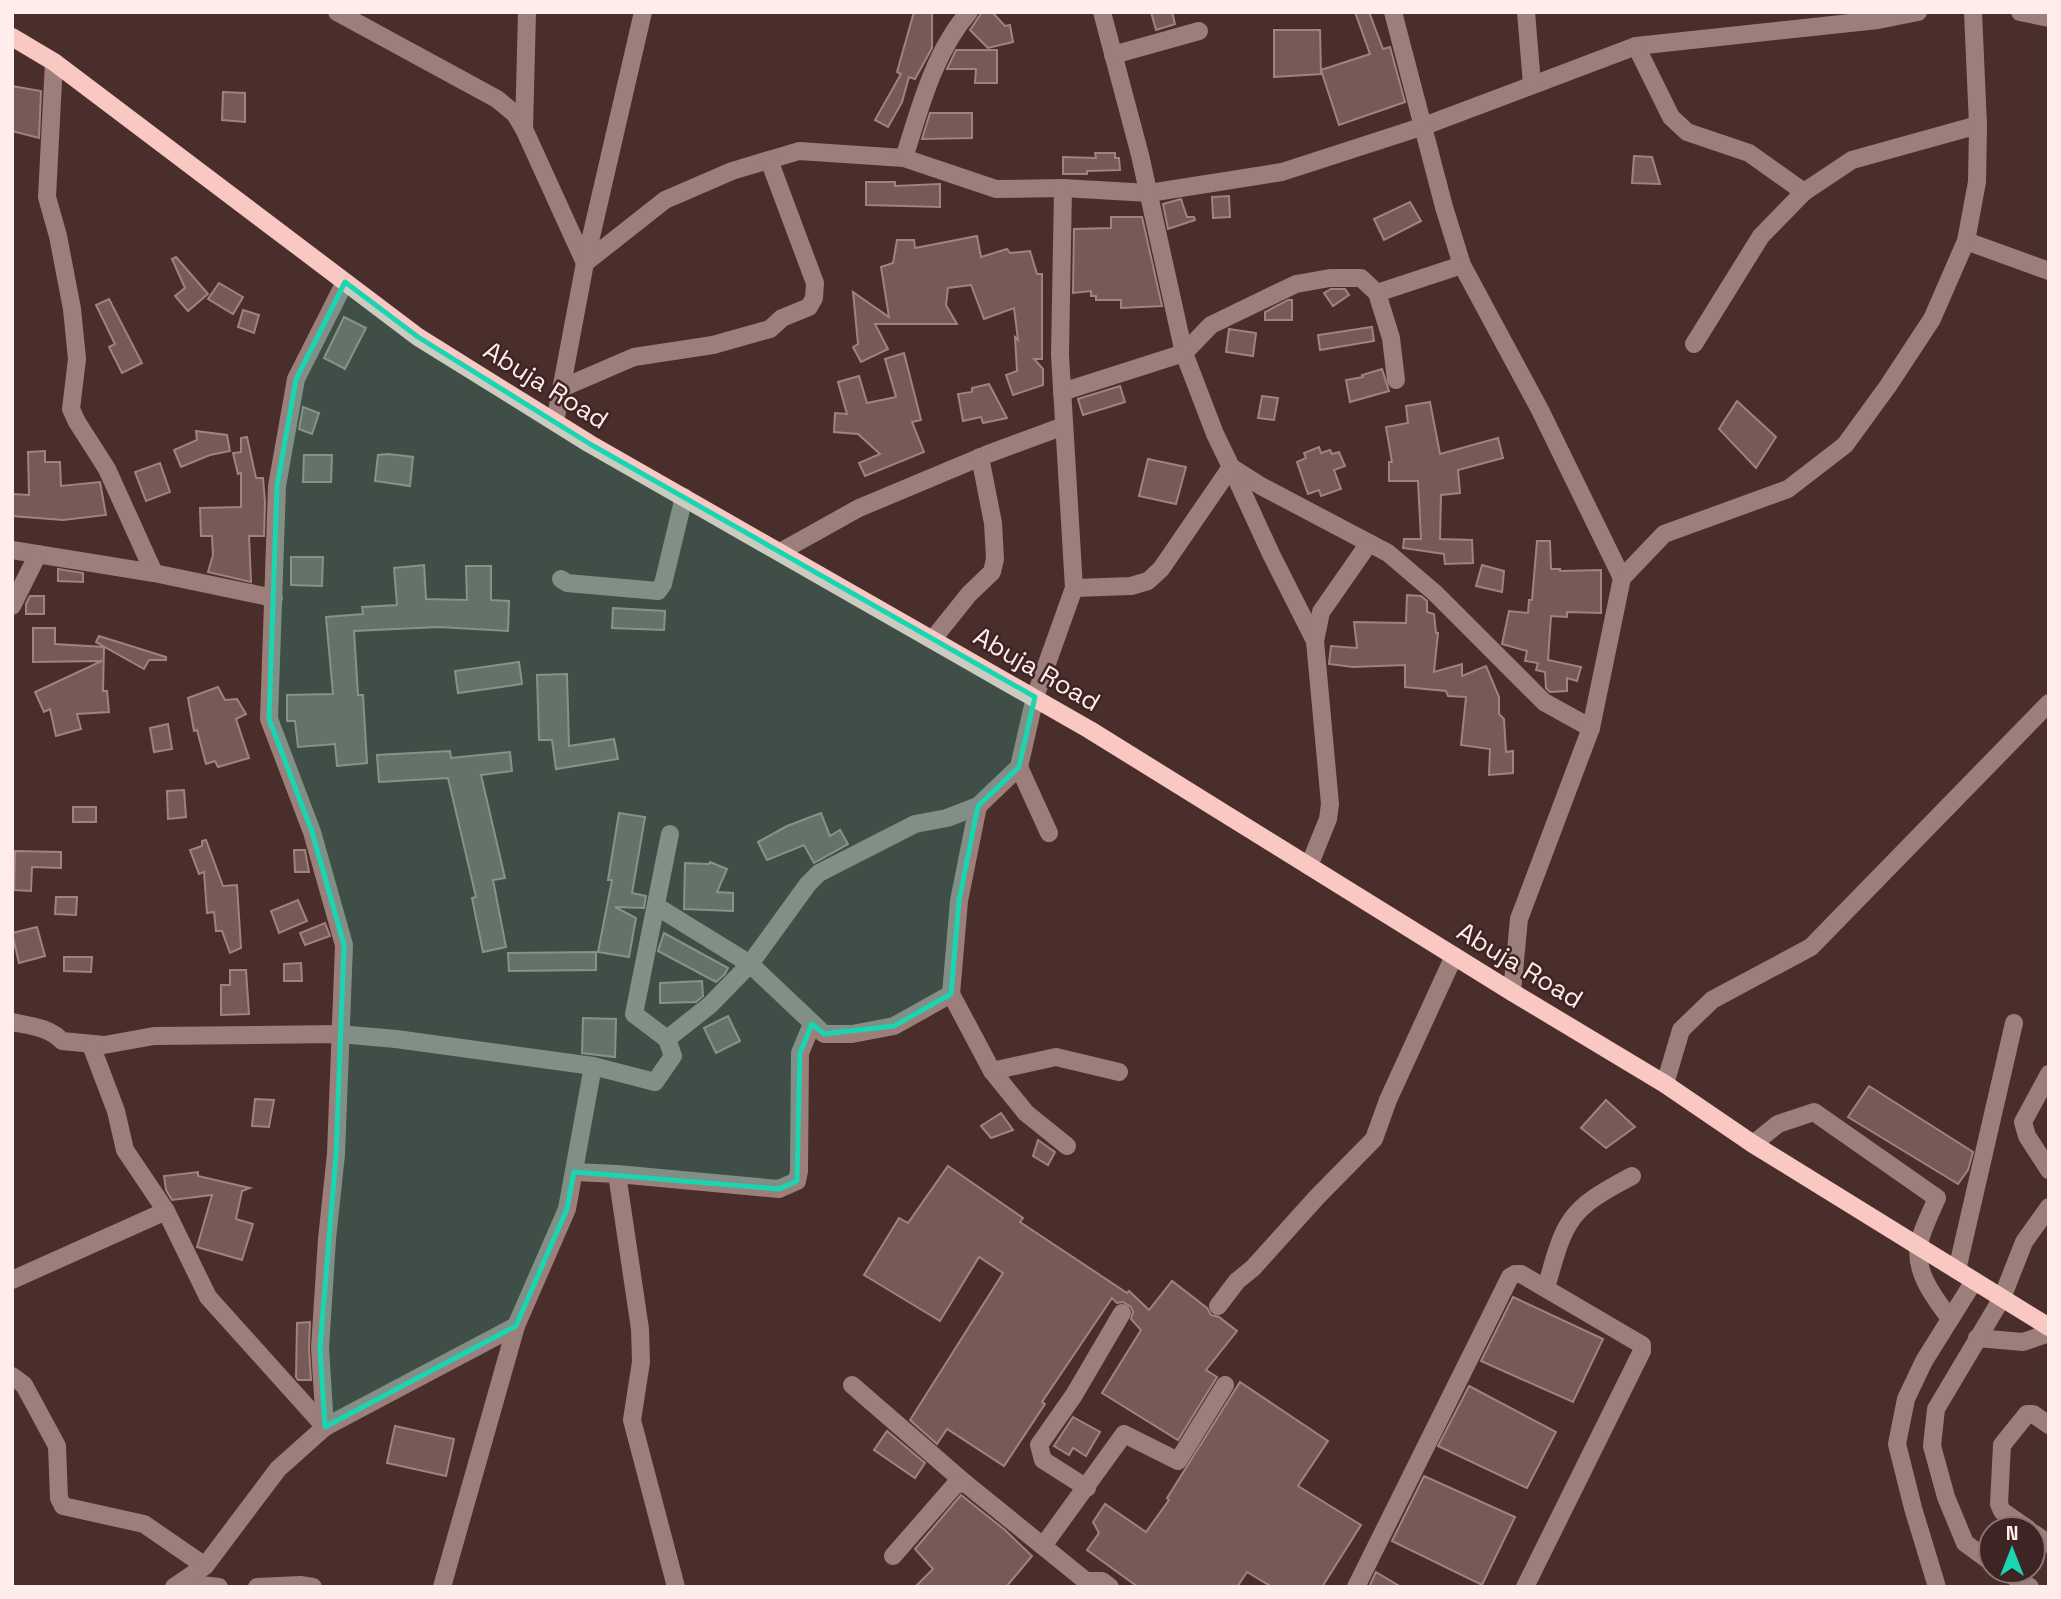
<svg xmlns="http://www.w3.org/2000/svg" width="2061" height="1599" font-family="'Space Grotesk',sans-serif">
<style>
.building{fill:#775957;stroke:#a2827f;stroke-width:2}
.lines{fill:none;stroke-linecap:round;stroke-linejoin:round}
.minor{stroke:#9c7e7b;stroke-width:18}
.major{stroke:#fac8c3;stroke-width:18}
.marked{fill:#1ad5b2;fill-opacity:0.2;stroke:#1ad5b2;stroke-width:5;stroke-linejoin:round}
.labels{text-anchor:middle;stroke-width:5;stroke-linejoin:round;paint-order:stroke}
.street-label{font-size:26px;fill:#ffedeb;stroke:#3e2422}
</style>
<rect width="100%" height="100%" fill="#492e2c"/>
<g class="building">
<polygon points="914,12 932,12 932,48 915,79 909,77 902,102 888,127 875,120 901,74 897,72"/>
<polygon points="982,12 992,12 1005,26 1010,25 1013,42 988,48 970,30"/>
<polygon points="1151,12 1172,12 1175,24 1156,30"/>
<polygon points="1355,12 1369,12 1383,49 1390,47 1405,102 1339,125 1321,70 1370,54"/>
<polygon points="1274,30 1320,30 1321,74 1274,77"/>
<polygon points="956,50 997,50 997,83 975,83 976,69 947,69"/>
<polygon points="12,86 41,91 39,138 12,131"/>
<polygon points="223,92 245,93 245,122 222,120"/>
<polygon points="930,113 972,113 972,138 922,139"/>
<polygon points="1095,153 1115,153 1115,158 1119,158 1120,170 1087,171 1087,174 1063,174 1063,157 1096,158"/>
<polygon points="1634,156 1652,157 1660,184 1632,183"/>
<polygon points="866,182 895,182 895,186 940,184 940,207 866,205"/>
<polygon points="1229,196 1230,217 1213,218 1212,197"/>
<polygon points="1181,199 1187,217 1194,217 1195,220 1168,229 1163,204"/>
<polygon points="1410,202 1421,221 1384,240 1374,219"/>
<polygon points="1111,217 1142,217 1162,306 1121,308 1121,300 1096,300 1096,296 1091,296 1091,291 1073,293 1074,229 1111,228"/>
<polygon points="977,236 981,257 1007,249 1010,253 1030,251 1037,274 1042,274 1042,359 1034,359 1043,369 1043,385 1013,395 1006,375 1017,371 1015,337 1018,340 1014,308 984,319 971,285 948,288 946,305 957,324 875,324 888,349 861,362 853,347 858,344 853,292 889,317 881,267 893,263 897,240 914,240 915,248"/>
<polygon points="176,257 208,294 188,311 175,296 185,288 172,259"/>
<polygon points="219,283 243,297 233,314 208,299"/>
<polygon points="1331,289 1345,289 1349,295 1333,306 1324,293"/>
<polygon points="109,299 142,363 122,373 109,347 115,344 96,305"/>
<polygon points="1288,300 1292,300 1292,320 1265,320 1265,312"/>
<polygon points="243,310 259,315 254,333 238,327"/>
<polygon points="344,317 366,328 345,369 324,358"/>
<polygon points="1372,327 1374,341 1320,350 1318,335"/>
<polygon points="1229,329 1256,333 1253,356 1226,352"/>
<polygon points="904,353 921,420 912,422 924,452 865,476 859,463 880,454 858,434 834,432 835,413 847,414 838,382 859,376 867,403 896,397 885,359"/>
<polygon points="1382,369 1389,391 1350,402 1346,380 1363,377 1362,375"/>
<polygon points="989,384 1007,418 983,423 981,417 963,421 958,394 972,392 972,388"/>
<polygon points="1120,386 1125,402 1083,415 1078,399"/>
<polygon points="1262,396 1278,398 1274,420 1258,418"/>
<polygon points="1737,401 1776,437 1756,468 1719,429"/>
<polygon points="1430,402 1440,454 1498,438 1503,458 1458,470 1460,493 1441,495 1440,539 1472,540 1473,563 1445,564 1444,554 1403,548 1404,539 1421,539 1418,481 1389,481 1389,462 1392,462 1386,427 1408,423 1406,406"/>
<polygon points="303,407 319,413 312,434 299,429"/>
<polygon points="196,431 227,435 230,451 210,455 181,467 174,450 197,440"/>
<polygon points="247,437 256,478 263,478 265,502 264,536 249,536 251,582 208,572 213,555 212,536 201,536 200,508 241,507 241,473 238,474 233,453 241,452 241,438"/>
<polygon points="1319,447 1321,453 1330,450 1332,454 1339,452 1345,466 1334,470 1341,489 1321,496 1319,490 1308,494 1297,462 1306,458 1304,453"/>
<polygon points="45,451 45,462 60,462 61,486 100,482 106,515 63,520 12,516 13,494 29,495 28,452"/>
<polygon points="388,454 413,457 410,486 375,481 378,455"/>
<polygon points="304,455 332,455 331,482 303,482"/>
<polygon points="1148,459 1186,467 1176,504 1139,496"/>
<polygon points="160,463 170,492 146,501 135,472"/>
<polygon points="1537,541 1550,541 1551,569 1560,569 1560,571 1601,570 1601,613 1567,612 1567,617 1551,616 1548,660 1581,667 1577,681 1567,678 1567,691 1550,692 1546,688 1545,672 1536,670 1538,663 1525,661 1527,651 1502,644 1509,611 1528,613 1529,600 1532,600"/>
<polygon points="291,557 323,557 322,586 291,585"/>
<polygon points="424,565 426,599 467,600 466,566 491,566 491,600 509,601 508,631 439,627 354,631 358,695 363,695 367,763 337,766 335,744 298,747 295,721 287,721 287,695 333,694 326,617 363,614 362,607 397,605 394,568"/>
<polygon points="1482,565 1504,571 1502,592 1476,586"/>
<polygon points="58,569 83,573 83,582 58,581"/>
<polygon points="1407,595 1421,596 1427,601 1427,612 1434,614 1436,633 1438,633 1434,672 1462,664 1462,676 1486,666 1499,697 1499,714 1504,719 1506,752 1513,751 1513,773 1489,775 1490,749 1461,745 1466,697 1448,696 1446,691 1405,687 1405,665 1353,667 1329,664 1331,646 1357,648 1354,622 1406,623"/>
<polygon points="30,596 44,596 44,614 26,614 26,604"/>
<polygon points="613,608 665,611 664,630 612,628"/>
<polygon points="33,628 55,628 55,644 104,647 103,691 107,691 109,712 77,714 81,729 56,736 50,709 44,712 35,692 102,661 33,662"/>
<polygon points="99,636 166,657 166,660 149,660 144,669 96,642"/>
<polygon points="519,662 522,684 458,693 455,671"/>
<polygon points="567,674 569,746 614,739 618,759 556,769 552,740 539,740 537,675"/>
<polygon points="218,687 225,700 237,699 246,714 236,719 249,758 218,767 215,761 206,764 197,730 194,731 188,698"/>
<polygon points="168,724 172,749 154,752 150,728"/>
<polygon points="450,751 451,758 510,752 512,771 481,775 505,878 493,880 506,947 483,952 472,898 476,897 448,778 379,782 377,755"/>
<polygon points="184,790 186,817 168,819 167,791"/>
<rect x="73" y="807" width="23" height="15"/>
<polygon points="619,813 645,817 632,893 646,896 644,908 615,907 636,918 629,957 598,952 612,880 608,880"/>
<polygon points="821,813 830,836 840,830 848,844 814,863 804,845 767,860 758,842 787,826"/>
<polygon points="206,840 223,886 237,885 241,948 230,953 222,931 216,931 214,912 207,913 204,872 199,874 190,850 202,846 202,841"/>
<polygon points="294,850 305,850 309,872 295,872"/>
<polygon points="15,851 61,852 61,868 32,867 31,891 14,890"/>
<polygon points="710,862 727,869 717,892 733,893 733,911 684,909 685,863 709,864"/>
<polygon points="56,897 77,897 76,915 55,914"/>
<polygon points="298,900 307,921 279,933 271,911"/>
<polygon points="325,923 330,936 305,945 300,933"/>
<polygon points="37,927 45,956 19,963 12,933"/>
<polygon points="664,933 728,968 725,974 716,982 658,951"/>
<polygon points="596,952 596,970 509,971 508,953"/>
<polygon points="64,957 92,957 91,972 64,971"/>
<polygon points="301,963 302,981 284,981 284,964"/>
<polygon points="230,970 246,970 249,1014 221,1015 221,985 230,985"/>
<polygon points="702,981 703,996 696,1002 660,1003 660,983"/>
<polygon points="728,1016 740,1041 716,1053 704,1028"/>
<polygon points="583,1018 616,1019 615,1057 582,1053"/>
<polygon points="1869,1086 1973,1152 1968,1170 1958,1184 1848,1117"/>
<polygon points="255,1099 274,1100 269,1127 252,1126"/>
<polygon points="1606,1100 1635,1127 1606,1148 1581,1128"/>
<polygon points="1001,1113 1013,1130 991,1138 981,1126"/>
<polygon points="1038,1140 1055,1152 1048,1165 1033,1156"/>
<polygon points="948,1166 1023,1218 1020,1222 1127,1293 1129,1291 1149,1310 1172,1281 1207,1308 1211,1315 1219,1317 1237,1331 1206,1370 1217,1377 1178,1440 1102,1393 1141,1330 1131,1319 1133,1312 1131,1307 1123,1302 1117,1303 1112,1298 1042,1402 1045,1404 1004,1466 947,1429 937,1444 910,1420 1003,1273 979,1257 940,1321 864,1275 899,1218 908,1223"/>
<polygon points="198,1172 198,1176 250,1188 242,1191 236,1219 253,1224 242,1260 197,1247 212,1195 172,1200 166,1190 164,1176"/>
<polygon points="1513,1297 1603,1339 1573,1402 1481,1361"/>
<polygon points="310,1322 309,1349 311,1380 298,1380 296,1377 297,1323"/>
<polygon points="1240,1382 1328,1441 1298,1486 1361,1525 1322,1587 1272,1587 1247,1572 1237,1587 1138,1587 1087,1550 1099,1533 1093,1522 1105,1504 1146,1532 1169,1500 1167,1498"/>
<polygon points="1469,1386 1556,1432 1527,1488 1438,1446"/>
<polygon points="1073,1417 1100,1432 1086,1456 1073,1448 1069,1455 1054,1446"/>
<polygon points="395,1426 454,1439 446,1476 387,1463"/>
<polygon points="887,1431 925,1463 915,1478 874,1450"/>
<polygon points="1424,1476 1515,1517 1482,1585 1392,1541"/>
<polygon points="961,1495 1005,1530 1032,1556 1006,1587 915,1587 933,1569 915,1549"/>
<polygon points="1376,1572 1401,1587 1369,1587"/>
</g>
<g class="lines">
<g class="minor">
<polyline points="337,12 497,99 515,114 524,129 585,263 665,200 732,171 799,151 904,158 996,189 1063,188 1149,193 1282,172 1424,126 1636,46 1878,20 1918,12"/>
<polyline points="1102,12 1140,155 1184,353 1215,434 1231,467 1261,486 1388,553 1435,593 1544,702 1591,728"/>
<polyline points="1393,12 1444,207 1462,265 1540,410 1622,578"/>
<polyline points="1526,12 1532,84"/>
<polyline points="2020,12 2049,18"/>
<polyline points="1636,46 1671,117 1687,132 1749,153 1804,192"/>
<polyline points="1113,55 1199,31"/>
<polyline points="54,62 47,197 58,236 72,309 77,359 71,409 77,422 107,469 154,573"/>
<polyline points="524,129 527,12"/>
<path d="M904,158C920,108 934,52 969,12"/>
<polyline points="1966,241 2049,271"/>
<polyline points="1377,293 1462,265"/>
<polyline points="1694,344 1761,236 1804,192 1852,160 1978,125"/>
<polyline points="562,388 634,357 713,345 770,329 782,318 809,307 814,298 815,283 769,160"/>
<polyline points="1062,392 1184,353 1211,325 1296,284 1330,278 1361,278 1377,293 1391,338 1396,380"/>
<polyline points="555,422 585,263 643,12"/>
<polyline points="1231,467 1271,554 1315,641"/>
<polyline points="12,550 154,573 274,598"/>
<polyline points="780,552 859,508 988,454 1064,426"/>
<polyline points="561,579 567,583 658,591 663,584 684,497"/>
<polyline points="1074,588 1131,586 1148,581 1161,569 1231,467"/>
<polyline points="12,606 38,554"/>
<polyline points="933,639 969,594 992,572 995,559 993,523 980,457"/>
<polyline points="1019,767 1049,833"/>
<polyline points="1309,866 1328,819 1330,804 1315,641 1321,612 1369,543"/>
<polyline points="656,906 750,964 824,1034 852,1034 894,1026 951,994 959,901 978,806"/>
<polyline points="1512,992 1519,919 1591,728 1622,578 1664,534 1788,489 1845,445 1888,386 1932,319 1966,241 1977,182 1978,125 1973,12"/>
<polyline points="951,994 992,1071 1026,1113 1067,1146"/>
<path d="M12,1022C30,1026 49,1027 62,1041L104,1045L154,1036L339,1034L396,1039L593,1066"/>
<polyline points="667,1039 634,1014 670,834"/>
<polyline points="91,1045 116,1111 125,1150 166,1211 208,1297 325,1427"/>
<polyline points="992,1071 1056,1057 1119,1072"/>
<polyline points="2049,1074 2023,1122 2027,1136 2049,1170"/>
<polyline points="1665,1084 1681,1030 1712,1000 1811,947 2049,703"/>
<path d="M1753,1144L1778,1124L1814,1112L1937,1198C1931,1212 1922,1229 1919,1244C1914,1273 1935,1298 1950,1319"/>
<polyline points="574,1172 617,1174 640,1329 641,1362 632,1420 676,1587"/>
<polyline points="617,1174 779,1189 797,1181 799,1171 800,1053 812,1024"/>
<polyline points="1957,1270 2014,1023"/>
<polyline points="12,1280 166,1211"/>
<path d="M1546,1288C1565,1220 1567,1210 1632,1176"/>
<polyline points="1218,1306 1237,1281 1253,1268 1317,1197 1374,1139 1388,1100 1454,956"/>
<polyline points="1977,1338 2023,1342 2049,1333"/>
<polyline points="12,1376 24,1385 57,1446 59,1498 63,1506 144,1524 205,1566"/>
<polyline points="852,1385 965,1483 1086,1581 1102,1581 1110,1587"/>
<polyline points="325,1427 320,1348 327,1239 336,1154 344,945 312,832 269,719 277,486 296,379 345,282"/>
<polyline points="1087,1488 1043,1460 1039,1445 1074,1395 1122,1313"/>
<polyline points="2028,1529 2002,1511 1999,1504 2002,1445 2027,1414 2033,1414 2049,1425"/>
<polyline points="2033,1533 2049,1544"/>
<polyline points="1043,1546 1124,1434 1178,1461 1225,1385"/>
<polyline points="893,1556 955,1485 965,1483"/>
<polyline points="1991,1562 1965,1543 1946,1497 1932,1446 1936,1409 2002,1298 2024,1242 2049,1207"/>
<polyline points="2005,1571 2030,1587"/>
<polyline points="183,1583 219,1587"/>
<polyline points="174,1587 205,1566 278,1469 325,1427 516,1326"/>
<polyline points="257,1587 300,1585 313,1587"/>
<polyline points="442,1587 516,1326 567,1209 593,1066 655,1082 673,1056 667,1039 710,1005 750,964 808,884 819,873 915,824 947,818 978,806 1019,767 1035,697 1074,588 1060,355 1063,188"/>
<polyline points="1356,1587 1510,1277 1515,1274 1521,1274 1642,1345 1642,1351 1525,1587"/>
<polyline points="1937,1587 1913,1508 1897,1444 1906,1399 1924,1361 1974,1281"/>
</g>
<polyline class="major" points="12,37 54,62 418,337 590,444 1090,730 1512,992 1665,1084 1753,1144 2049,1327"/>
</g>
<path class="marked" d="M345,282L418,337L590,444L1035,697L1019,767L978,806L959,901L951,994L894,1026L824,1034L812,1024L800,1053L797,1181L779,1189L574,1172L567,1209L516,1326L325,1427L320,1348L336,1154L344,945L312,832L269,719L277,486L296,379Z"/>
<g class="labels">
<g class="street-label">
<text transform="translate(546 385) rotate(32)" y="9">Abuja Road</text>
<text transform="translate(1037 669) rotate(30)" y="9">Abuja Road</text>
<text transform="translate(1520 965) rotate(31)" y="9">Abuja Road</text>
</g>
</g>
<rect width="2061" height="1599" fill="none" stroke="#ffedeb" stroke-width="28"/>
<g transform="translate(2012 1550)"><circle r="33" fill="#3e2422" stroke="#8b7472" stroke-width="2"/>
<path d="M0-5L12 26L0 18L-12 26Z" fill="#1ad5b2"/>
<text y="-10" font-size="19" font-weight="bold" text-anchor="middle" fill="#ffedeb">N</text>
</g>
</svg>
